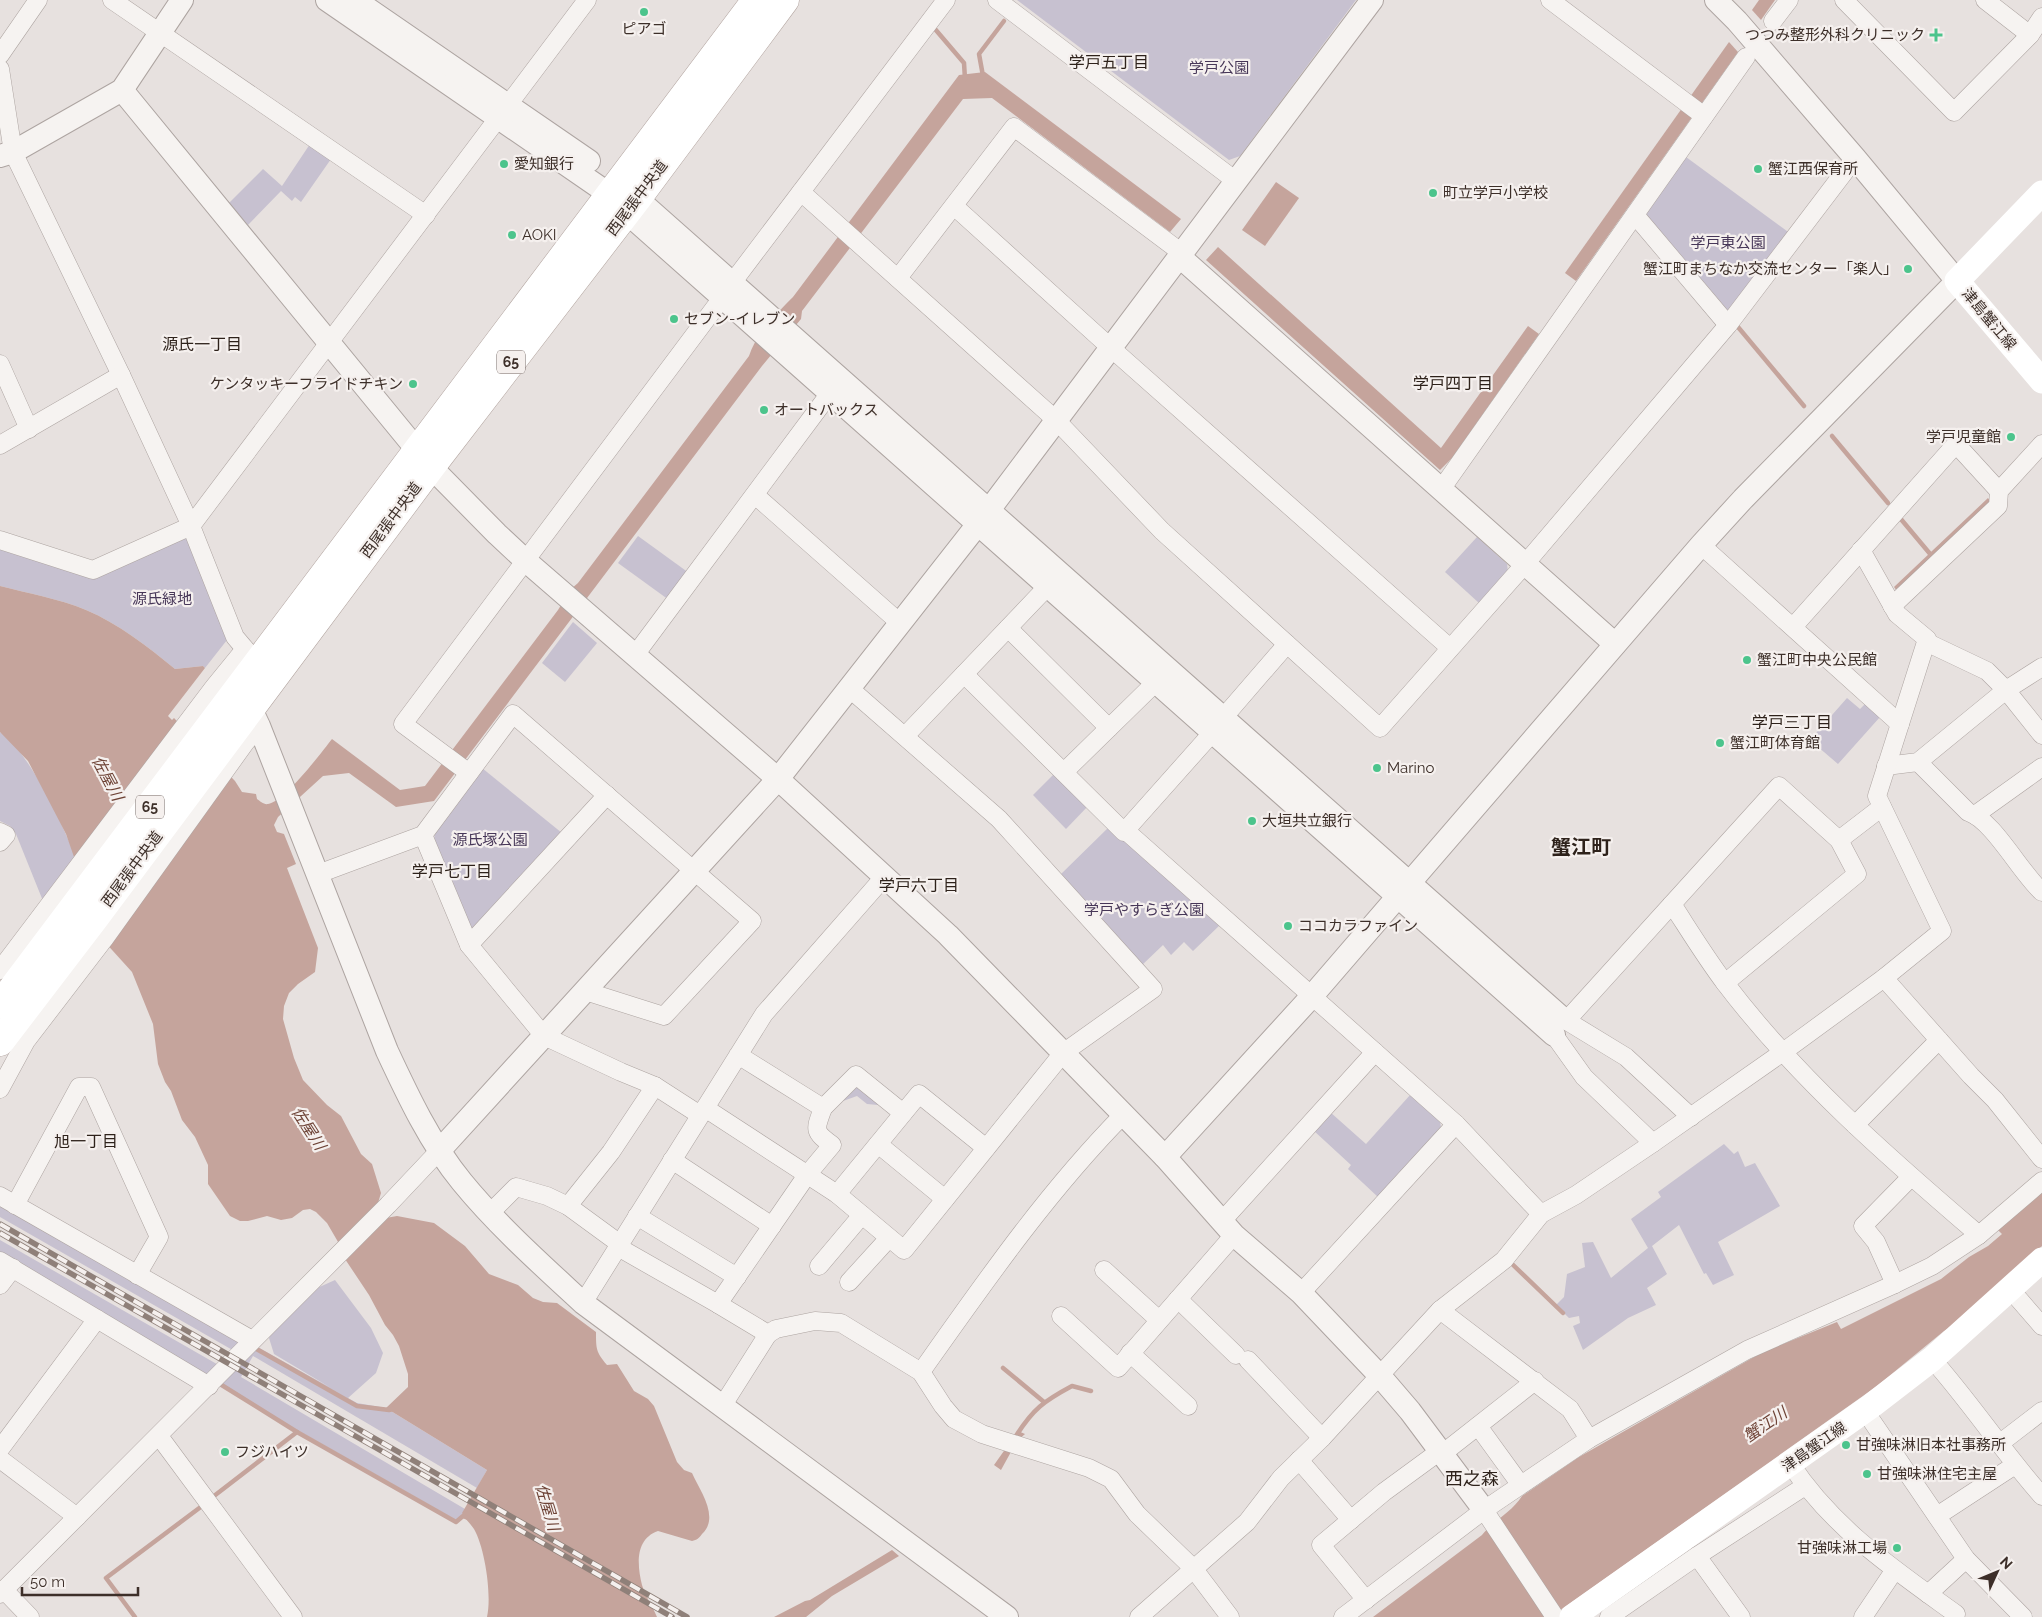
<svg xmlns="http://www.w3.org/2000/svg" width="2042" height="1617" font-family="Raleway,'Noto Sans JP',sans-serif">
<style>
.green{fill:#c7c1d0}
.water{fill:#c5a49c}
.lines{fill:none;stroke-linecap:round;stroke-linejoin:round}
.stream{stroke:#c5a49c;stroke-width:4.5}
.minor-casing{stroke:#ada4a1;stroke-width:19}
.tertiary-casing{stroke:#ada4a1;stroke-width:24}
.primary-casing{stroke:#b2a49f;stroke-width:29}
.minor{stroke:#f6f3f1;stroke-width:18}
.tertiary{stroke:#f6f3f1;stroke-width:22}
.secondary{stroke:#fff;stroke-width:25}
.primary{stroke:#fff;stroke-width:28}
.rail-casing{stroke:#8f8079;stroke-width:5.5}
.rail{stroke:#f5f0ee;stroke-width:4;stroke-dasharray:11;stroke-linecap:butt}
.poi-dot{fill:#4cc48c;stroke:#f5f0ee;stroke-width:2}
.labels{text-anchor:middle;stroke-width:4.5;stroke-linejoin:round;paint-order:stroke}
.shield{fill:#f5f0ee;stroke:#746964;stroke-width:1}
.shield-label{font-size:14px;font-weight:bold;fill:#3d2f29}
.poi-label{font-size:15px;fill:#3d2f29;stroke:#f5f0ee;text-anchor:start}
.park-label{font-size:15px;fill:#473758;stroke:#f5f0ee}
.street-label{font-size:15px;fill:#3d2f29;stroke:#f5f0ee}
.neighbourhood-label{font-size:16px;fill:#2e221b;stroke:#f5f0ee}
.water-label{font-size:16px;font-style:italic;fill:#6e4336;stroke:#f5f0ee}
.quarter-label{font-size:18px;fill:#2e221b;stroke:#f5f0ee}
.district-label{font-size:20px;font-weight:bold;fill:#2e221b;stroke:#f5f0ee}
</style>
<rect width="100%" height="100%" fill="#e7e1df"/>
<g class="green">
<polygon points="1017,0 1356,0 1240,156 1229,160"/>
<polygon points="310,144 331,159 301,202 295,197 292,201 281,191 248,225 229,203 263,169 282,186"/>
<polygon points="1686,157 1791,234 1730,313 1645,213"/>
<polygon points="638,536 689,573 669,600 618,563"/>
<polygon points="1477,537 1507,564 1508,572 1479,603 1445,572"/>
<path d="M182,538L190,540L227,640L205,668L203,666L175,669C147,646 119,624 86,610C60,599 27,593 0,586V547L94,577Z"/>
<polygon points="573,622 597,643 565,682 542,663"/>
<polygon points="1847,698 1860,709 1865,704 1880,717 1838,764 1810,740"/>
<path d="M0,732C30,753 62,823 76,858L43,901L16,834L10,826L0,821Z"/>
<polygon points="482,768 562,833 475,930 468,927 434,841 435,830"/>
<polygon points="1056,772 1089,805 1066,829 1033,795"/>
<polygon points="1110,826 1221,924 1193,951 1184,942 1171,955 1163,945 1141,966 1059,876"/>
<polygon points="854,1087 861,1088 879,1102 878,1105 867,1104 857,1096 843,1101"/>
<polygon points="1411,1094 1440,1120 1441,1128 1378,1197 1348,1169 1351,1165 1313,1130 1330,1112 1366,1144"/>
<polygon points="1724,1144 1734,1154 1738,1151 1745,1167 1755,1163 1780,1206 1718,1242 1734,1275 1713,1285 1706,1273 1704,1274 1679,1225 1652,1246 1667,1274 1647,1288 1656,1305 1628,1318 1583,1350 1573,1326 1580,1323 1579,1316 1569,1318 1556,1305 1564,1297 1567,1274 1585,1267 1582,1243 1593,1242 1611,1278 1648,1248 1631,1219 1661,1197 1658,1192"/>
<polygon points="0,1204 240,1341 236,1352 0,1217"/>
<polygon points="0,1240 222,1367 208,1376 0,1252"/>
<polygon points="335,1280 371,1328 383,1353 376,1373 348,1398 357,1403 386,1408 487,1470 477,1488 253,1356 241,1377 465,1509 463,1516 456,1520 297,1430 219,1383 254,1345 331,1388 274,1354 269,1338 276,1325 315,1289"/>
</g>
<g class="water">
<polygon points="1759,0 1775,0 1761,20 1752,10"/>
<polygon points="1729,42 1738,52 1576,281 1565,273"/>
<path d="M985,72L1181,219L1170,232L992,98L963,99L802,311L801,319L762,366L434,801L396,807L349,773L323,776L278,817L274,825L277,832L284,834L296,864L287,868L318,948L315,972L298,984L289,993L284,1006L283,1019L294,1058L303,1080L327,1105L341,1116L361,1154L372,1164L381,1193L378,1203L386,1218L397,1216L434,1223L465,1246L489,1274L518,1285L533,1298L543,1302L557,1303L596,1332C596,1349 596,1352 607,1365L617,1364L634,1391L648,1399L654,1406L677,1462L684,1470L692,1473C700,1491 720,1517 702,1534C699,1538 697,1540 692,1541L658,1531C635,1539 637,1565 642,1585C645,1596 653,1607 657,1617H487C492,1596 485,1548 474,1529C470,1523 465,1519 462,1513L487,1470L386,1408L408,1387V1374L399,1346L393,1335L385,1325L369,1295L343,1256L341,1247L327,1223L316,1212L310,1209L303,1210L292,1218L281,1220L267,1216L248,1221H240L230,1216L208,1184V1165L195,1137L182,1120L171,1091L165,1082L158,1064L153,1024L132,972L103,940L66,834L28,761L0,732V586C27,593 60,599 86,610C119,624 147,646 175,669L203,666L205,668L168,716L172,720L174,718L235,781L242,792L256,794L257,799C260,801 264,805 268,804C284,802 321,753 332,739L400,790L425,786L558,610L571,589L578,583L749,356C756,334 777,313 793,297L959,75Z"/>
<polygon points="1276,182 1299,198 1265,246 1242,230"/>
<polygon points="1218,247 1441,448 1528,326 1539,334 1452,458 1440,470 1206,260"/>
<polygon points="1988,498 1991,502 1897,591 1894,587"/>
<path d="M2042,1188V1246L1956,1324L1944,1331L1877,1386L1562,1609L1547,1617H1373L1482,1535C1494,1520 1512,1512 1522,1496L1579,1457L1761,1353L1837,1322L1841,1329L1941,1279L1969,1257L1988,1246L2002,1234L1997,1229Z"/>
<polygon points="1018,1431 1025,1434 1017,1441 1001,1470 994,1465"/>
<polygon points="892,1550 899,1556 832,1596 806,1617 774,1617 805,1601 810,1600"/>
</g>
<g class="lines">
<g class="stream">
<polyline points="935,29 964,63 965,79"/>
<polyline points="983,76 979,54 1004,21"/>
<polyline points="1738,327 1804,406"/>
<polyline points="1832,436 1888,503"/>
<polyline points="1900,518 1931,555"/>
<polyline points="1509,1261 1563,1313"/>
<polyline points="253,1347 357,1406 389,1410 393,1409"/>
<polyline points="1003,1368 1044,1402"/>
<polyline points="220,1384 297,1432"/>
<path d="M1016,1436C1033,1409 1044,1401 1072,1386L1091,1391"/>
<polyline points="214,1496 297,1432 456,1522 463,1516 468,1518"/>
<polyline points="135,1617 106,1578 202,1506"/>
</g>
<defs>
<g id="minor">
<polyline points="112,0 426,215"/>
<polyline points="997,0 1236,181"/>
<polyline points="1550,0 1704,116"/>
<polyline points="1844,0 1954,112 2030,35 2042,17"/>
<polyline points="1985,0 2030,35"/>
<polyline points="1773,21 1789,0"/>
<polyline points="0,55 38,0"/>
<polyline points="0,69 13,152 121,375 191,526 235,637 257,663"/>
<polyline points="801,192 1056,420 1162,531 1380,728 1525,564 1728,325 1855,158"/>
<polyline points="954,206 1111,348 1450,648"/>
<polyline points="1635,215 1728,325"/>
<polyline points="898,278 1014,127 1182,253"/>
<polyline points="732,283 946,0"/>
<polyline points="0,364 29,429"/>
<polyline points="0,445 121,375"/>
<polyline points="1442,488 1746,57"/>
<polyline points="755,495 900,623"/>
<polyline points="0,540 93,570 191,526 587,0"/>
<polyline points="1701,545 1900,724"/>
<polyline points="1892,606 1998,506 1999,491 2042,444"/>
<polyline points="1793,627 1956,444 1999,491"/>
<polyline points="1008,628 1109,728"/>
<polyline points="1926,642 1987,671 2006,690 2042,735"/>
<polyline points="635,655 830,393"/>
<polyline points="964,674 1124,832 1213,732"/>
<polyline points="1223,718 1287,644"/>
<polyline points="905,736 1048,586"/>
<path d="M1918,762L1968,812C1993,820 2020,872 2042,892"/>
<polyline points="1886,766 1918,762 2006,690 2042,667"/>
<polyline points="1064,772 1156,682"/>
<polyline points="469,773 403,724 722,298"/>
<polyline points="1975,815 2042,767"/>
<polyline points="1125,830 1456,1124 1541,1214"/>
<polyline points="0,832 6,835 0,842"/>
<polyline points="423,835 469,945 544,1036 621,1072 655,1086 700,1115"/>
<polyline points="1839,840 1882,807"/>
<polyline points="318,874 423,835 513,714 752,921 664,1016 585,991"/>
<path d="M1672,904C1689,930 1706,958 1725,983C1797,1078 1889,1158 1979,1235"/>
<polyline points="469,945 607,795"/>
<polyline points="0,970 214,687 245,649"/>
<polyline points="1884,978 1971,1076 1995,1100 2042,1159"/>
<polyline points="1562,1018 1626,1057 1691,1117"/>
<polyline points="1566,1021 1779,786 1839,840 1857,874 1725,983"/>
<polyline points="1554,1035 1584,1077 1653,1143"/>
<path d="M738,1055L823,1108C815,1130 813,1131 832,1145L807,1175L718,1304L618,1247L764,1014L885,876"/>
<polyline points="0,1089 26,1041 105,938 245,743 259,726"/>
<polyline points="705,1108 837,1194 904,1250 1063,1053 1153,989 999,819 849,688"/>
<polyline points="823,1108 856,1075 903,1113"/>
<polyline points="1855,1125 1939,1040"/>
<polyline points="878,1144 945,1199"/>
<polyline points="672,1160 772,1226"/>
<polyline points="837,1194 919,1094 986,1148"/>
<polyline points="0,1196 252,1340"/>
<polyline points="15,1205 79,1087 91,1087 159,1237 137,1275"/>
<polyline points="568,1206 611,1152 655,1086"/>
<polyline points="490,1213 516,1187 547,1196 568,1206 620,1244"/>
<polyline points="637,1216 737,1277"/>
<polyline points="1222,1221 1375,1052"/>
<polyline points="0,1261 209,1386"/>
<polyline points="819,1266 862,1215"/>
<polyline points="1104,1270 1159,1320"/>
<polyline points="849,1282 889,1238"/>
<polyline points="1895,1284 1876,1242 1863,1226 1911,1177"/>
<polyline points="0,1285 13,1268"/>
<polyline points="2010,1289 2042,1326"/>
<polyline points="1301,1293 1456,1124"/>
<polyline points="1178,1299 1236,1355"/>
<polyline points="583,1303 618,1247"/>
<polyline points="718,1304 768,1334 776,1329 815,1321 841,1323 921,1372 943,1406 954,1419 982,1434 1089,1468 1111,1479 1137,1514 1193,1568 1230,1617"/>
<polyline points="1440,1310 1570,1409 1589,1439"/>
<polyline points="1061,1316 1118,1368 1234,1235"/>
<polyline points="1130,1353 1188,1406"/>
<path d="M1932,1359C1971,1403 2003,1452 2042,1496"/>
<polyline points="1248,1360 1322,1438"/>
<path d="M921,1372C984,1283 1047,1192 1124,1114"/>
<polyline points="723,1405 768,1334"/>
<polyline points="1865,1411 1966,1559 2023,1617"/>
<polyline points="1478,1426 1520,1484"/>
<polyline points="159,1436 293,1617"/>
<polyline points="1999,1444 2042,1411"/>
<polyline points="0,1449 97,1319"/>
<polyline points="1442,1454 1535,1381"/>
<polyline points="0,1459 77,1517"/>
<polyline points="1299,1460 1351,1520"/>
<path d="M1790,1463C1832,1528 1895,1570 1956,1614L1954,1617"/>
<polyline points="1484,1510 1555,1617"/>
<polyline points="1937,1516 2015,1465"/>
<polyline points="1697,1556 1741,1617"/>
<polyline points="4,1590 30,1617"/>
<polyline points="0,1594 388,1205 439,1151"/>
<polyline points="1928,1594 1966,1559"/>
<polyline points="1366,1600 1321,1545 1384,1492 1440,1451"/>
<polyline points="1139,1617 1247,1522 1281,1478 1322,1438 1440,1310 1504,1260 1541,1214 1576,1195 1653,1143 1783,1052 1884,978 1942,931 1877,796 1927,639 1897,614 1861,550"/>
<polyline points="1343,1617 1484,1510 1589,1439 1747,1350 1895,1284 1932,1266 1979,1235 2042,1181"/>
<polyline points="1609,1617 1697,1556 1805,1486"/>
<polyline points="1863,1617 1894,1571"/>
</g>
<g id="tertiary">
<polyline points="327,0 609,194 626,212 1554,1035"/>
<polyline points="355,0 589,161"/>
<polyline points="122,90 431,467 497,534 526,561 778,779 948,935 1165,1157 1234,1235 1301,1293 1380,1376 1410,1411 1484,1510"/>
<polyline points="0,156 13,152 122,90 182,0"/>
<polyline points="625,188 1562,1018"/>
<polyline points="1179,256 1615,644"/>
<path d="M251,709L259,726L387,1051C408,1096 430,1143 462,1182C498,1226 542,1265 583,1303L1007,1617"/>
<polyline points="439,1151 778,779 989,510 1372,0"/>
<polyline points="1165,1157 1312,996 1701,545 1743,499 1957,281 1855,158 1737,21 1716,0"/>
</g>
<g id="primary">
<polyline points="0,1005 756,0"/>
<polyline points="0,1042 94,919 431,467 637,199 785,0"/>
</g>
</defs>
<use href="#minor" class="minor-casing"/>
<use href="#tertiary" class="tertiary-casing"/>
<use href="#primary" class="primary-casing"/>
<use href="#minor" class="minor"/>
<use href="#tertiary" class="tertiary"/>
<g class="secondary">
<polyline points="2042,193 1957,281 2042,381"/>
<polyline points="1572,1617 1871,1406 1932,1359 2042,1260"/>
</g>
<use href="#primary" class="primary"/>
<defs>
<g id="rail">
<polyline points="0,1224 687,1617"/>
<polyline points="0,1233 672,1617"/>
</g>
</defs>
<use href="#rail" class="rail-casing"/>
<use href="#rail" class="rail"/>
</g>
<g class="poi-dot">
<circle cx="644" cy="12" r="5"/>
<path d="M1933.5 27.5h5v5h5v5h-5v5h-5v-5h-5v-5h5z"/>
<circle cx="504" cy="164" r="5"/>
<circle cx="1758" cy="169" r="5"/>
<circle cx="1433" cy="193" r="5"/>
<circle cx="512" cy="235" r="5"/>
<circle cx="1908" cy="269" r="5"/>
<circle cx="674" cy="319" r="5"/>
<circle cx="413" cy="384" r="5"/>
<circle cx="764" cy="410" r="5"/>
<circle cx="2011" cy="437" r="5"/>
<circle cx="1747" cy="660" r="5"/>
<circle cx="1720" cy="743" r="5"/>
<circle cx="1377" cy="768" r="5"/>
<circle cx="1252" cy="821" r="5"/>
<circle cx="1288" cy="926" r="5"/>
<circle cx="1846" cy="1445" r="5"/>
<circle cx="225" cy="1452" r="5"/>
<circle cx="1867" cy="1474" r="5"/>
<circle cx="1897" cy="1548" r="5"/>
</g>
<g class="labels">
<g class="shield">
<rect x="497" y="350.5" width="28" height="23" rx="4"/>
<rect x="136" y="795.5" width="28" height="23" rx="4"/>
</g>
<g class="shield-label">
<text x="511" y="367">65</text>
<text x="150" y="812">65</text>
</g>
<g class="poi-label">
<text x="644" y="34" text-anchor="middle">ピアゴ</text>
<text x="1925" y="40" text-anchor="end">つつみ整形外科クリニック</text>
<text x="514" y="169">愛知銀行</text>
<text x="1768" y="174">蟹江西保育所</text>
<text x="1443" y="198">町立学戸小学校</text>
<text x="522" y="240">AOKI</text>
<text x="1898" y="274" text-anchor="end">蟹江町まちなか交流センター「楽人」</text>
<text x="684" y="324">セブン-イレブン</text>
<text x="403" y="389" text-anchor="end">ケンタッキーフライドチキン</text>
<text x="774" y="415">オートバックス</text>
<text x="2001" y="442" text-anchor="end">学戸児童館</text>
<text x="1757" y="665">蟹江町中央公民館</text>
<text x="1730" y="748">蟹江町体育館</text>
<text x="1387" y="773">Marino</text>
<text x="1262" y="826">大垣共立銀行</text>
<text x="1298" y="931">ココカラファイン</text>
<text x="1856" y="1450">甘強味淋旧本社事務所</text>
<text x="235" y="1457">フジハイツ</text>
<text x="1877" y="1479">甘強味淋住宅主屋</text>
<text x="1887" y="1553" text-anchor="end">甘強味淋工場</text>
</g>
<g class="park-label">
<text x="1219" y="73">学戸公園</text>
<text x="1728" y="248">学戸東公園</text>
<text x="162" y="604">源氏緑地</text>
<text x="490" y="845">源氏塚公園</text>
<text x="1144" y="915">学戸やすらぎ公園</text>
</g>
<g class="street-label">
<text transform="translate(637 198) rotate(-53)" y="5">西尾張中央道</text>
<text transform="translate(1989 319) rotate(50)" y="5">津島蟹江線</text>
<text transform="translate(391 520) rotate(-53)" y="5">西尾張中央道</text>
<text transform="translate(132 869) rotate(-53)" y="5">西尾張中央道</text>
<text transform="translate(1814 1447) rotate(-35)" y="5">津島蟹江線</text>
</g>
<g class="neighbourhood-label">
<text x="1109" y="68">学戸五丁目</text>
<text x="202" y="350">源氏一丁目</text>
<text x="1453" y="389">学戸四丁目</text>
<text x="1792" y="728">学戸三丁目</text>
<text x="452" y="877">学戸七丁目</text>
<text x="919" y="891">学戸六丁目</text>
<text x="86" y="1147">旭一丁目</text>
</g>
<g class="water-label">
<text transform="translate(108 778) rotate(62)" y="6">佐屋川</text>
<text transform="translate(309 1128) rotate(57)" y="6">佐屋川</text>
<text transform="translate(1765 1424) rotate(-34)" y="6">蟹江川</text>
<text transform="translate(548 1507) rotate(73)" y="6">佐屋川</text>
</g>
<g class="quarter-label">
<text x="1472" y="1485">西之森</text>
</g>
<g class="district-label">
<text x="1581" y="854">蟹江町</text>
</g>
</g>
<g transform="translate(1997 1572) rotate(46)" stroke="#f5f0ee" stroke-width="4" paint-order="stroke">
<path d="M0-4L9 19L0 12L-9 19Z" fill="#3d2f29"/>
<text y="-8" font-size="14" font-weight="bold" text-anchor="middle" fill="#3d2f29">N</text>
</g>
<path d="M22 1587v8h116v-8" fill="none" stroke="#3d2f29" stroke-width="2.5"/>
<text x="30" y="1587" font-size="15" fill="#3d2f29" stroke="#f5f0ee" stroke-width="4" paint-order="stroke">50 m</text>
</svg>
